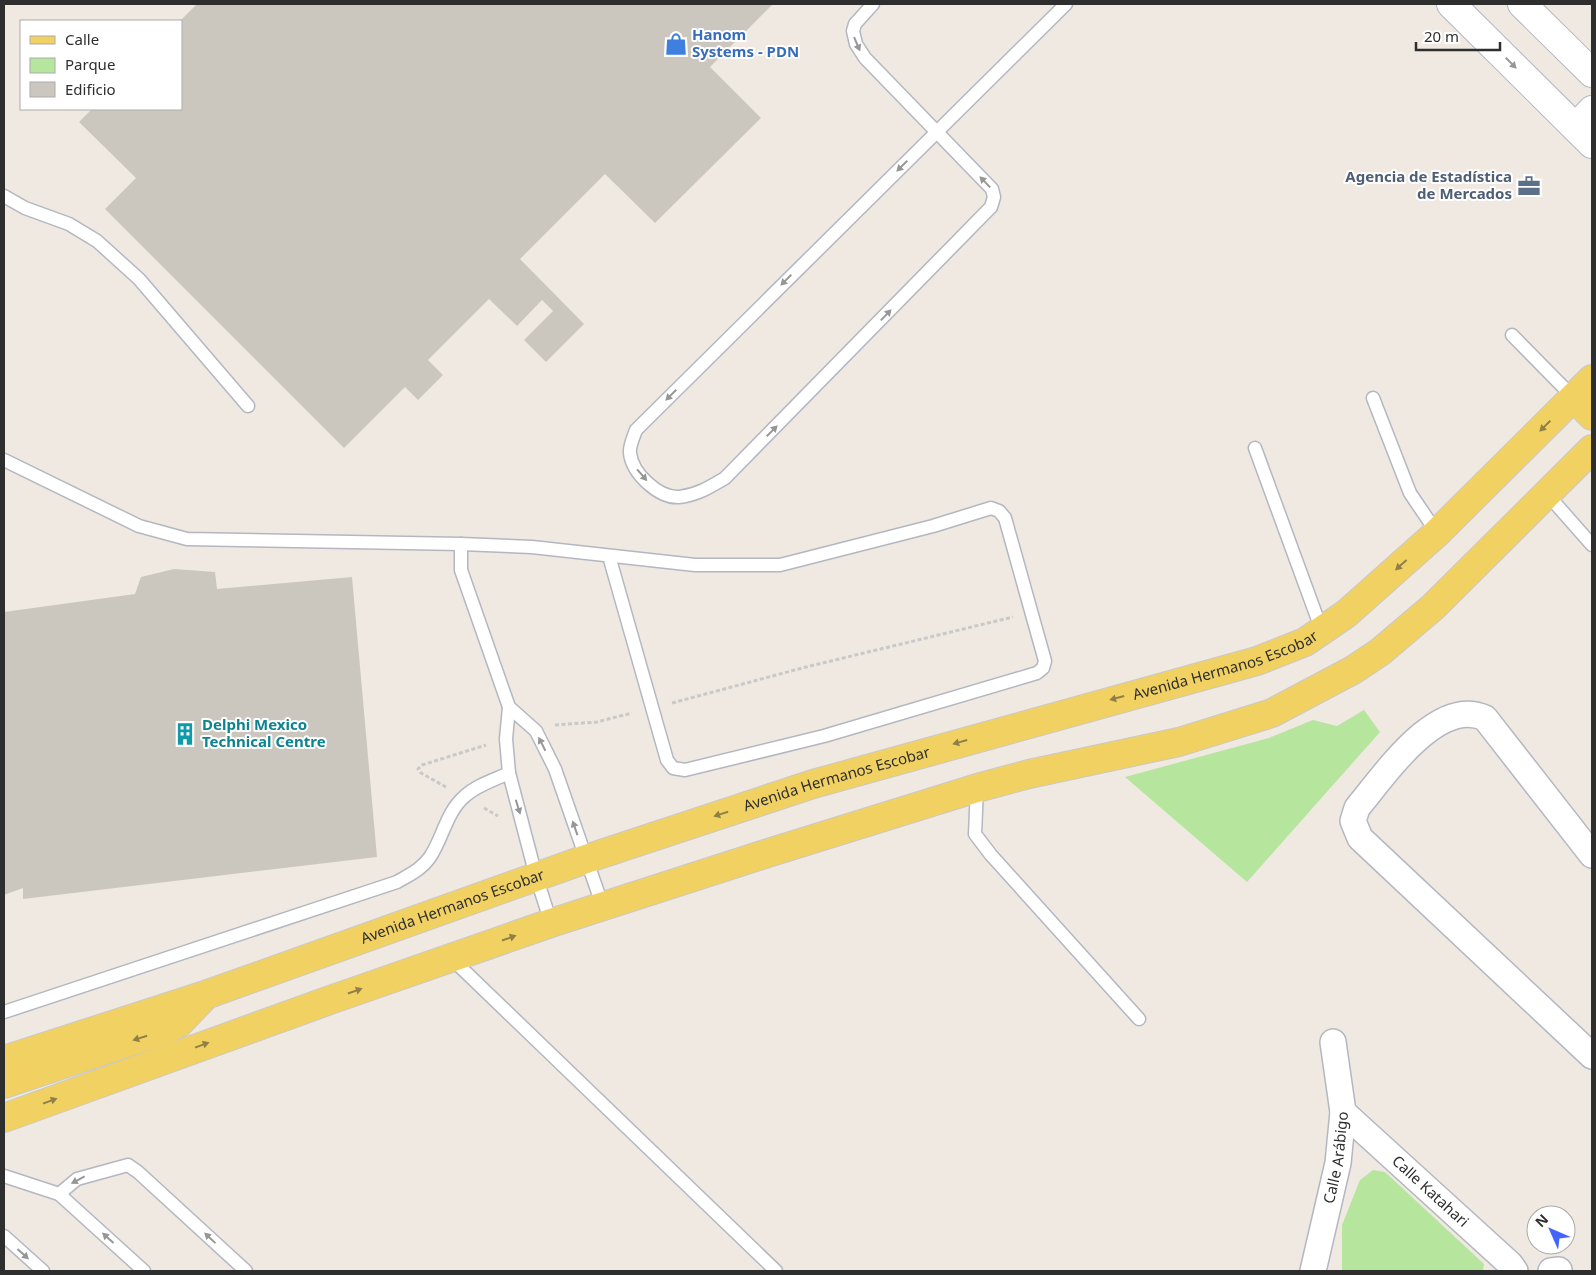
<svg xmlns="http://www.w3.org/2000/svg" width="1596" height="1275" font-family="'Noto Sans',sans-serif">
<style>
.green{fill:#b6e59e}
.building{fill:#cbc7bf}
.lines{fill:none;stroke-linecap:round;stroke-linejoin:round}
.lane-casing{stroke:#b4b7c1;stroke-width:15}
.street-casing{stroke:#b4b7c1;stroke-width:28}
.secondary-casing{stroke:#b4b7c1;stroke-width:30}
.primary-casing{stroke:#c9c9c9;stroke-width:30}
.path{stroke:#c9c9c9;stroke-width:3;stroke-dasharray:4 2.5;stroke-linecap:butt}
.lane{stroke:#fff;stroke-width:12}
.street{stroke:#fff;stroke-width:25}
.secondary{stroke:#fff;stroke-width:28}
.primary{stroke:#f2d163;stroke-width:28}
.oneway{fill:#969696}
.oneway2{fill:#908048}
.labels{text-anchor:middle;stroke-width:4;stroke-linejoin:round;paint-order:stroke}
.shop-label{font-size:15px;font-weight:bold;fill:#366cbe;stroke:#fff;text-anchor:start}
.service-label{font-size:15px;font-weight:bold;fill:#4e5e75;stroke:#fff;text-anchor:end}
.street-label{font-size:15px;fill:#2e2e2e;stroke:#fff}
.culture-label{font-size:15px;font-weight:bold;fill:#0d838f;stroke:#fff;text-anchor:start}
</style>
<rect width="100%" height="100%" fill="#efe9e1"/>
<g class="green">
<polygon points="1364,710 1380,732 1247,882 1125,777 1269,738 1313,720 1337,726"/>
<polygon points="1373,1170 1385,1172 1484,1264 1483,1271 1342,1271 1342,1225 1360,1180"/>
</g>
<g class="building">
<polygon points="197,4 773,4 710,67 761,118 655,223 605,174 520,259 584,324 546,362 524,340 553,311 542,300 517,326 489,299 428,360 443,375 418,400 405,387 344,448 105,209 136,178 79,122 92,109 181,109 180,21"/>
<polygon points="174,569 215,572 217,589 352,577 377,857 23,899 23,888 4,895 4,612 135,594 141,577"/>
</g>
<g class="lines">
<defs>
<g id="lane">
<path d="M873,4L855,24L853,31L856,44L865,58L992,189L994,197L991,207L725,478C710,487 697,495 679,497C658,498 632,473 630,453C629,446 634,436 636,430L1066,4"/>
<polyline points="4,196 25,208 69,224 97,241 139,279 248,406"/>
<polyline points="1512,335 1574,398"/>
<polyline points="1373,398 1410,493 1437,533"/>
<polyline points="1255,448 1322,631"/>
<polyline points="4,460 139,526 187,539 461,544 461,570 509,707 506,739 509,773 536,876 551,923"/>
<polyline points="1547,494 1592,545"/>
<polyline points="461,544 532,547 695,565 780,565 933,526 991,508 999,511 1005,518 1045,661 1043,668 1037,673 824,736 685,770 673,768 667,760 609,556"/>
<polyline points="509,707 536,731 555,769 603,907"/>
<polyline points="977,788 975,834 991,855 1139,1019"/>
<polyline points="451,958 776,1271"/>
<path d="M4,1012L397,882C409,875 422,869 430,857C443,838 446,812 465,796C477,785 494,780 509,773"/>
<polyline points="4,1176 59,1194 144,1271"/>
<polyline points="59,1194 77,1179 128,1165 138,1172 246,1271"/>
<polyline points="4,1236 43,1271"/>
</g>
<g id="street">
<path d="M1592,855L1485,718C1437,696 1384,776 1357,808L1353,821L1360,838L1592,1056"/>
<path id="s1" d="M1343,1112L1510,1264L1515,1271"/>
<path id="s2" d="M1313,1271L1338,1163L1343,1112L1333,1042"/>
<polyline points="1551,1271 1559,1270"/>
</g>
<g id="secondary">
<polyline points="1451,4 1592,144"/>
<polyline points="1522,4 1592,73"/>
<polyline points="1576,127 1592,110"/>
</g>
<g id="primary">
<polyline points="1574,398 1592,416"/>
<path id="s3" d="M4,1060L208,994L586,859L813,784L1257,661L1305,642L1346,614L1437,533L1592,379"/>
<polyline points="4,1084 165,1030 179,1023 203,998"/>
<polyline points="4,1118 330,1000 551,923 768,853 977,788 1029,774 1179,742 1272,713 1353,670 1380,652 1433,607 1592,449"/>
</g>
</defs>
<use href="#lane" class="lane-casing"/>
<use href="#street" class="street-casing"/>
<use href="#secondary" class="secondary-casing"/>
<use href="#primary" class="primary-casing"/>
<g class="path">
<polyline points="672,703 806,667 1013,617"/>
<polyline points="555,725 597,722 632,713"/>
<polyline points="446,787 421,773 418,769 422,765 486,745"/>
<polyline points="484,808 498,816"/>
</g>
<use href="#lane" class="lane"/>
<use href="#street" class="street"/>
<use href="#secondary" class="secondary"/>
<use href="#primary" class="primary"/>
</g>
<defs><path id="oneway-solid" d="M-6-.8H1V-3.2L6.5 0L1 3.2V.8H-6Z" transform="scale(1.25)"/></defs>
<g class="oneway">
<use href="#oneway-solid" transform="translate(857 44) rotate(67)"/>
<use href="#oneway-solid" transform="translate(1511 63) rotate(45)"/>
<use href="#oneway-solid" transform="translate(902 166) rotate(135)"/>
<use href="#oneway-solid" transform="translate(985 182) rotate(-134)"/>
<use href="#oneway-solid" transform="translate(786 280) rotate(135)"/>
<use href="#oneway-solid" transform="translate(886 315) rotate(-46)"/>
<use href="#oneway-solid" transform="translate(671 395) rotate(135)"/>
<use href="#oneway-solid" transform="translate(772 431) rotate(-45)"/>
<use href="#oneway-solid" transform="translate(642 475) rotate(49)"/>
<use href="#oneway-solid" transform="translate(542 744) rotate(-117)"/>
<use href="#oneway-solid" transform="translate(518 807) rotate(73)"/>
<use href="#oneway-solid" transform="translate(575 828) rotate(-109)"/>
<use href="#oneway-solid" transform="translate(78 1180) rotate(152)"/>
<use href="#oneway-solid" transform="translate(108 1238) rotate(-138)"/>
<use href="#oneway-solid" transform="translate(210 1238) rotate(-137)"/>
<use href="#oneway-solid" transform="translate(23 1254) rotate(42)"/>
</g>
<g class="oneway2">
<use href="#oneway-solid" transform="translate(1545 426) rotate(135)"/>
<use href="#oneway-solid" transform="translate(1401 565) rotate(138)"/>
<use href="#oneway-solid" transform="translate(1117 698) rotate(165)"/>
<use href="#oneway-solid" transform="translate(960 742) rotate(164)"/>
<use href="#oneway-solid" transform="translate(721 814) rotate(162)"/>
<use href="#oneway-solid" transform="translate(509 938) rotate(-19)"/>
<use href="#oneway-solid" transform="translate(355 991) rotate(-19)"/>
<use href="#oneway-solid" transform="translate(140 1038) rotate(162)"/>
<use href="#oneway-solid" transform="translate(202 1045) rotate(-20)"/>
<use href="#oneway-solid" transform="translate(50 1101) rotate(-20)"/>
</g>
<defs>
<symbol id="shop-bare" viewBox="-9 -9 18 18"><path d="M-5-2.5h2.3a2.7 3.5 0 0 1 5.4 0H5L5.5 6h-11ZM-1.5-2.5h3a1.5 2.3 0 0 0-3 0Z" fill="#3f7fe0" stroke="#fff" stroke-width="2.5" paint-order="stroke"/></symbol>
<symbol id="office-bare" viewBox="-9 -9 18 18"><path d="M-6-3h4V-5.5h4V-3h4V5H-6ZM-1-4.5V-3h2v-1.5ZM-6 0V1H6V0Z" fill="#5c6f8a" stroke="#fff" stroke-width="2.5" paint-order="stroke"/></symbol>
<symbol id="building-bare" viewBox="-9 -9 18 18"><path d="M-4-6H4V6H1V3H-1V6H-4ZM-2.5-4.3h1.7v1.8h-1.7ZM.8-4.3h1.7v1.8H.8ZM-2.5-1h1.7V.8h-1.7ZM.8-1h1.7V.8H.8Z" fill="#0f9aa8" stroke="#fff" stroke-width="2.5" paint-order="stroke"/></symbol>
</defs>
<g fill-rule="evenodd">
<use href="#shop-bare" x="660" y="28" width="32" height="32"/>
<use href="#office-bare" x="1513" y="170" width="32" height="32"/>
<use href="#building-bare" x="169" y="718" width="32" height="32"/>
</g>
<g class="labels">
<g class="shop-label">
<text x="692" y="40">Hanom<tspan x="692" dy="17">Systems - PDN</tspan></text>
</g>
<g class="service-label">
<text x="1512" y="182">Agencia de Estadística<tspan x="1512" dy="17">de Mercados</tspan></text>
</g>
<g class="street-label">
<text dy="5" stroke="none"><textPath href="#s3" startOffset="1284">Avenida Hermanos Escobar</textPath></text>
<text dy="5" stroke="none"><textPath href="#s3" startOffset="879">Avenida Hermanos Escobar</textPath></text>
<text dy="5" stroke="none"><textPath href="#s3" startOffset="474">Avenida Hermanos Escobar</textPath></text>
<text dy="5" stroke="none"><textPath href="#s2" startOffset="116">Calle Arábigo</textPath></text>
<text dy="5" stroke="none"><textPath href="#s1" startOffset="118">Calle Katahari</textPath></text>
</g>
<g class="culture-label">
<text x="202" y="730">Delphi Mexico<tspan x="202" dy="17">Technical Centre</tspan></text>
</g>
</g>
<rect width="1596" height="1275" fill="none" stroke="#2e2e2e" stroke-width="10"/>
<rect x="20" y="20" width="162" height="90" fill="#ffffff" stroke="#ababab"/>
<rect x="30" y="36" width="25" height="8" fill="#f2d163" stroke="#ababab"/>
<text x="65" y="45" font-size="15" fill="#2e2e2e">Calle</text>
<rect x="30" y="58" width="25" height="15" fill="#b6e59e" stroke="#ababab"/>
<text x="65" y="70" font-size="15" fill="#2e2e2e">Parque</text>
<rect x="30" y="82" width="25" height="15" fill="#cbc7bf" stroke="#ababab"/>
<text x="65" y="95" font-size="15" fill="#2e2e2e">Edificio</text>
<g transform="translate(1551 1230) rotate(315)"><circle r="24" fill="#ffffff" stroke="#ababab"/>
<path d="M0-4L9 19L0 12L-9 19Z" fill="#4264fb"/>
<text y="-8" font-size="14" font-weight="bold" text-anchor="middle" fill="#2e2e2e">N</text>
</g>
<path d="M1416 42v8h84v-8" fill="none" stroke="#2e2e2e" stroke-width="2.5"/>
<text x="1424" y="42" font-size="15" fill="#2e2e2e" stroke="#ffffff" stroke-width="4" paint-order="stroke">20 m</text>
</svg>
